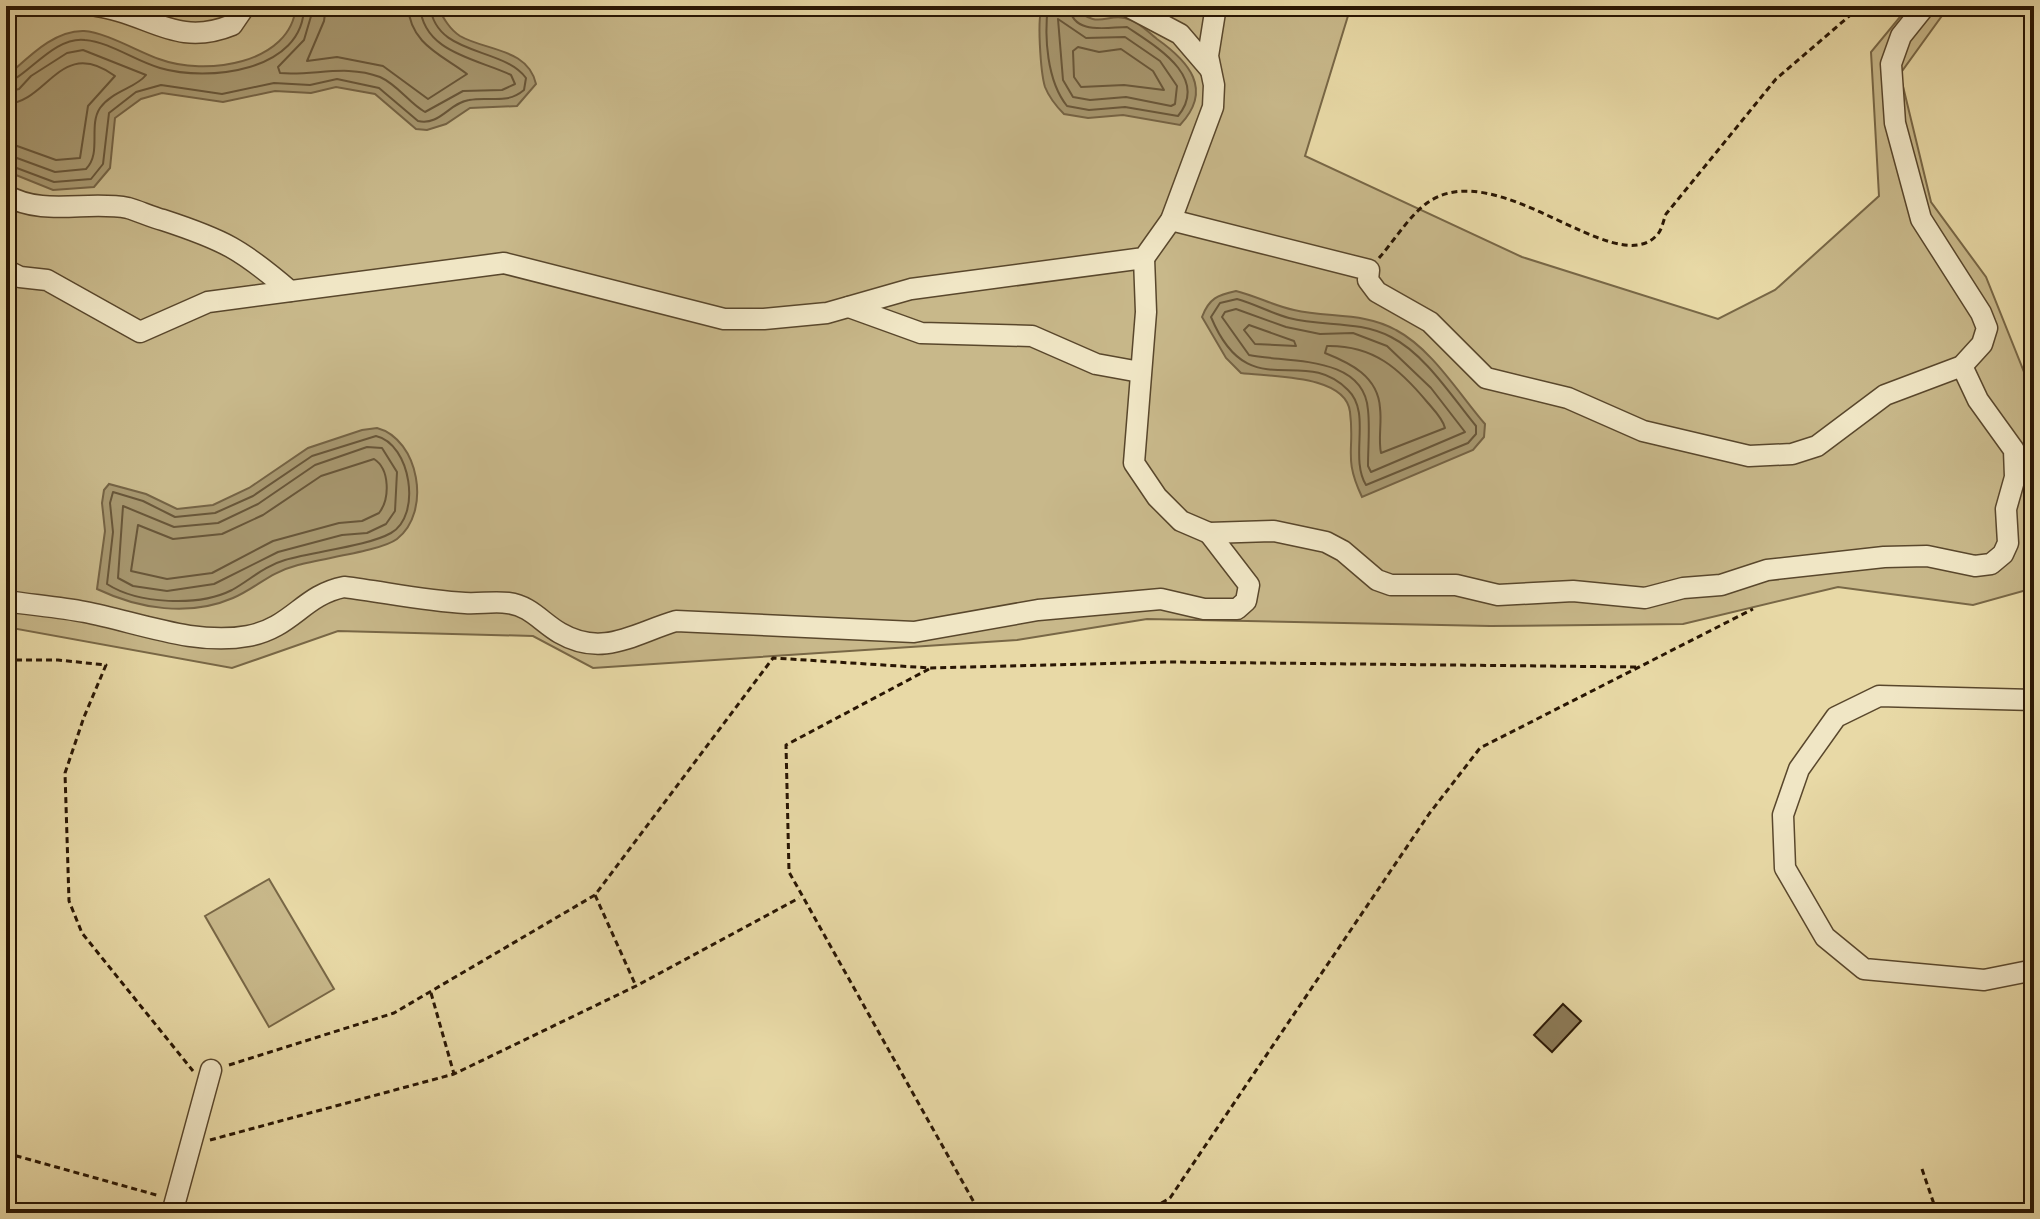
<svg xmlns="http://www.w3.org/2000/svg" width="2040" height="1219" font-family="'IM FELL English',serif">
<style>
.green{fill:#c8b88a;stroke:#786746;stroke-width:2}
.water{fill:#a7976f;stroke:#756344;stroke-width:2}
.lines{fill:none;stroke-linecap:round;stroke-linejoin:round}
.shore{stroke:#685639;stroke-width:2}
.building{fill:#8c7b58;stroke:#291603;stroke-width:2}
.minor-casing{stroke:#59472c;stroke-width:23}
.path{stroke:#291603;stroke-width:3;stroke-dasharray:6 4;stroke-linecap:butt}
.minor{stroke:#f0e6c5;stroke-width:20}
</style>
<rect width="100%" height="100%" fill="#e8d9a6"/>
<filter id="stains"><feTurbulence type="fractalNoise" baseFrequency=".0025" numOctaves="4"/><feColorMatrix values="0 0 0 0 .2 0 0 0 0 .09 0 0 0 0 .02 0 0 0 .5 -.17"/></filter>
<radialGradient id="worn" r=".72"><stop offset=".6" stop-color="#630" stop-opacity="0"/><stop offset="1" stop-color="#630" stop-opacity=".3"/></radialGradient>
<g class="green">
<polygon points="6,6 1351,6 1305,156 1522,257 1718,319 1775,290 1879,196 1871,52 1909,6 1949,6 1900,74 1931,202 1986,277 2034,397 2034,588 1973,605 1838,587 1683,624 1490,626 1147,619 1017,640 593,668 533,636 338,631 232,668 6,627"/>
<polygon points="269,879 334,989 269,1027 205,916"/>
</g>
<g class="water">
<path d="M296,6H437C443,17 449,29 460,36C486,51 528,48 536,84L517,106L470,108L446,124L427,130L416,129L375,94L336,87L311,93L275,91L223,102L162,93L141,99L115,118L110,168L94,187L53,190L6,171V77C27,59 53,30 84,31C105,32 139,52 159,59C204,76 291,65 296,6Z"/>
<path d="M1043,6H1074C1099,33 1107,10 1131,20C1140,23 1149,33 1157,39C1188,61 1214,89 1180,125L1123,115L1088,118L1064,114C1057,107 1049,97 1045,87C1041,74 1036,15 1043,6Z"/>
<path d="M1236,291C1256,296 1275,306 1294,310C1329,318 1364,312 1396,330C1432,349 1459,394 1485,424L1484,437L1473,450L1362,497C1343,457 1355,451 1350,412C1346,374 1270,377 1241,373L1226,358L1202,317C1209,298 1218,295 1236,291Z"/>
<path d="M377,428C419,439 432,512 397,539C381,551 323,558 298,565C268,573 258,587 233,598C189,617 139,609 97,589L105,531L102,503L104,490L109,484L146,494L177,509L213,505L249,488L308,448L362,430Z"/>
</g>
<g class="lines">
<g class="shore">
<path d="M314,6L304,40L278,67L280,73C314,76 346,64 380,77C398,85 409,103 425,112L463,91L502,90L515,84L511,75C478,59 423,53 420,6"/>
<path d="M326,6L324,21L307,61L337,57L383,66L428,99L467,74C442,55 410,44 408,6"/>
<path d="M1048,6C1044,37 1047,81 1067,106L1089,110L1125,107L1178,116C1210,77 1155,46 1127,27C1107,27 1073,36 1069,6"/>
<polygon points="1058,19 1086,38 1125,37 1160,61 1177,86 1175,104 1171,106 1126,97 1090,100 1073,97 1063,80"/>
<polygon points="1078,47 1099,52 1121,49 1153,71 1164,90 1124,85 1081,87 1074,77 1073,51"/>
<path d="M6,82C25,80 53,36 85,40C110,42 135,61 160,68C207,82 304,72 304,6"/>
<path d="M6,92L19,89L31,76L67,53L83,50L146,75C136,88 112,91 100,108C88,126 102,153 86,169L55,172L6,154"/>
<path d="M6,104C48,103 60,36 115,76L88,106L80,158L56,160L6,142"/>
<path d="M6,164L54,182L91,179L103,164L109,113L136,92L161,85L222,94L274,83L310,85L337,79L379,88L418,121C440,126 449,103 469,100C491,96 506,105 524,90L526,78C502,46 436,57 430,6"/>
<path d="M1237,299C1255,304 1271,313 1289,318C1324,327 1358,320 1391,337C1425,354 1452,397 1476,426V434L1468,443L1366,485C1349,457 1372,413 1348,390C1302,343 1249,408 1211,317L1220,303Z"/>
<path d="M1236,309L1286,327L1320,334L1353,333L1387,346L1431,388L1465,432L1371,472L1368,466C1368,447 1370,428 1368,410C1364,354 1286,363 1249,355L1222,317L1225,312Z"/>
<polygon points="1249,325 1294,341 1296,346 1255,344 1244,330"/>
<path d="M1327,346C1373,345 1399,368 1428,403C1434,410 1443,419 1445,428L1381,453C1378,439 1382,423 1380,408C1378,376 1350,363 1325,353Z"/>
<path d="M376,436C411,444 422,516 391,533C368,546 316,551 285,560C264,566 250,580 232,590C198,607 138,604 107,584L113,532L110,503L113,492L143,501L175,517L215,513L253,496L312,456Z"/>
<polygon points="367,447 382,448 397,472 395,511 386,524 367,533 342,535 278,552 214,584 167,591 133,586 118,578 123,506 174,527 218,523 258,504 315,465"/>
<path d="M374,459C390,469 390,499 379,513L362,521L339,523L273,541L212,573L167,579L131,571L138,525L173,539L222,534L263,515L321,476Z"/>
</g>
</g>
<polygon class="building" points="1563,1004 1581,1021 1552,1052 1534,1035"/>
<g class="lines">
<defs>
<g id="minor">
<path d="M97,6C149,13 176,48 232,25L245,6"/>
<polyline points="1127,6 1180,34 1210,69"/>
<path d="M6,195C43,217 88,200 128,208C139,211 151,217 163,220C224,240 241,249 290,291"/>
<polyline points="1171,220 1369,270 1368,280 1377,292 1430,322 1486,378 1568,398 1643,431 1749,456 1792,454 1817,446 1885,395 1962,366 1982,344 1987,328 1981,313 1921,219 1895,123 1891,64 1901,36 1925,6"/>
<polyline points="1144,258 1146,312 1134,463 1157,497 1181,521 1209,533 1274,531 1326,542 1343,551 1377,580 1391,585 1456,585 1498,595 1573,591 1645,598 1683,588 1721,585 1767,570 1884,557 1927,556 1975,566 1991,564 2003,554 2008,543 2006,509 2015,477 2014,450 1978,400 1962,366"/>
<polyline points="6,270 20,277 47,280 140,332 208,302 504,263 724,319 764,319 827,313 911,289 1144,258 1171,220 1213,107 1214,85 1208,56 1216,6"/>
<polyline points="849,307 921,333 1032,336 1096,364 1140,372"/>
<path d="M6,601C32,605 59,607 85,612C137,622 195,646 248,636C292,628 303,595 344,587C384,592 425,601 465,603C479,604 494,601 508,603C531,606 541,622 560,633C603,658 635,633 676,621L914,632L1038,610L1161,599L1204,609H1237L1246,601L1249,585L1209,533"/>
<polyline points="2034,700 1879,696 1836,717 1799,769 1783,815 1785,868 1825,937 1864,969 1984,980 2034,970"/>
<polyline points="172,1213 211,1070"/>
</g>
</defs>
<use href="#minor" class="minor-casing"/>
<g class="path">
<path d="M1379,258C1394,241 1409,216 1427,203C1497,153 1613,280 1656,236C1662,231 1663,221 1666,214L1776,79L1861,6"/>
<polyline points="6,660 58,660 106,665 84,717 65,773 69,901 82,933 193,1071"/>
<polyline points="929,669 786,745 789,872 980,1213"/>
<polyline points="595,895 636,986"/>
<polyline points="431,993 454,1074"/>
<polyline points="229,1065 394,1013 595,895 773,658 931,668 1169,662 1638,667"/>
<polyline points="210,1140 454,1074 636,986 799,898"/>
<polyline points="6,1153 160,1196"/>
<polyline points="1922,1169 1937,1213"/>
<polyline points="1144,1213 1170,1198 1429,814 1480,748 1753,609"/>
</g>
<use href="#minor" class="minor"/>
</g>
<rect width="2040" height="1219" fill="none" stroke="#e8d9a6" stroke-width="32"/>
<rect x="8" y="8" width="2024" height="1203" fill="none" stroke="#291603" stroke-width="4"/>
<rect x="16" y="16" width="2008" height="1187" fill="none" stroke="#291603" stroke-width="2"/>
<rect width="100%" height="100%" filter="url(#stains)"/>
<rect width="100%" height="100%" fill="url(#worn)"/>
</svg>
